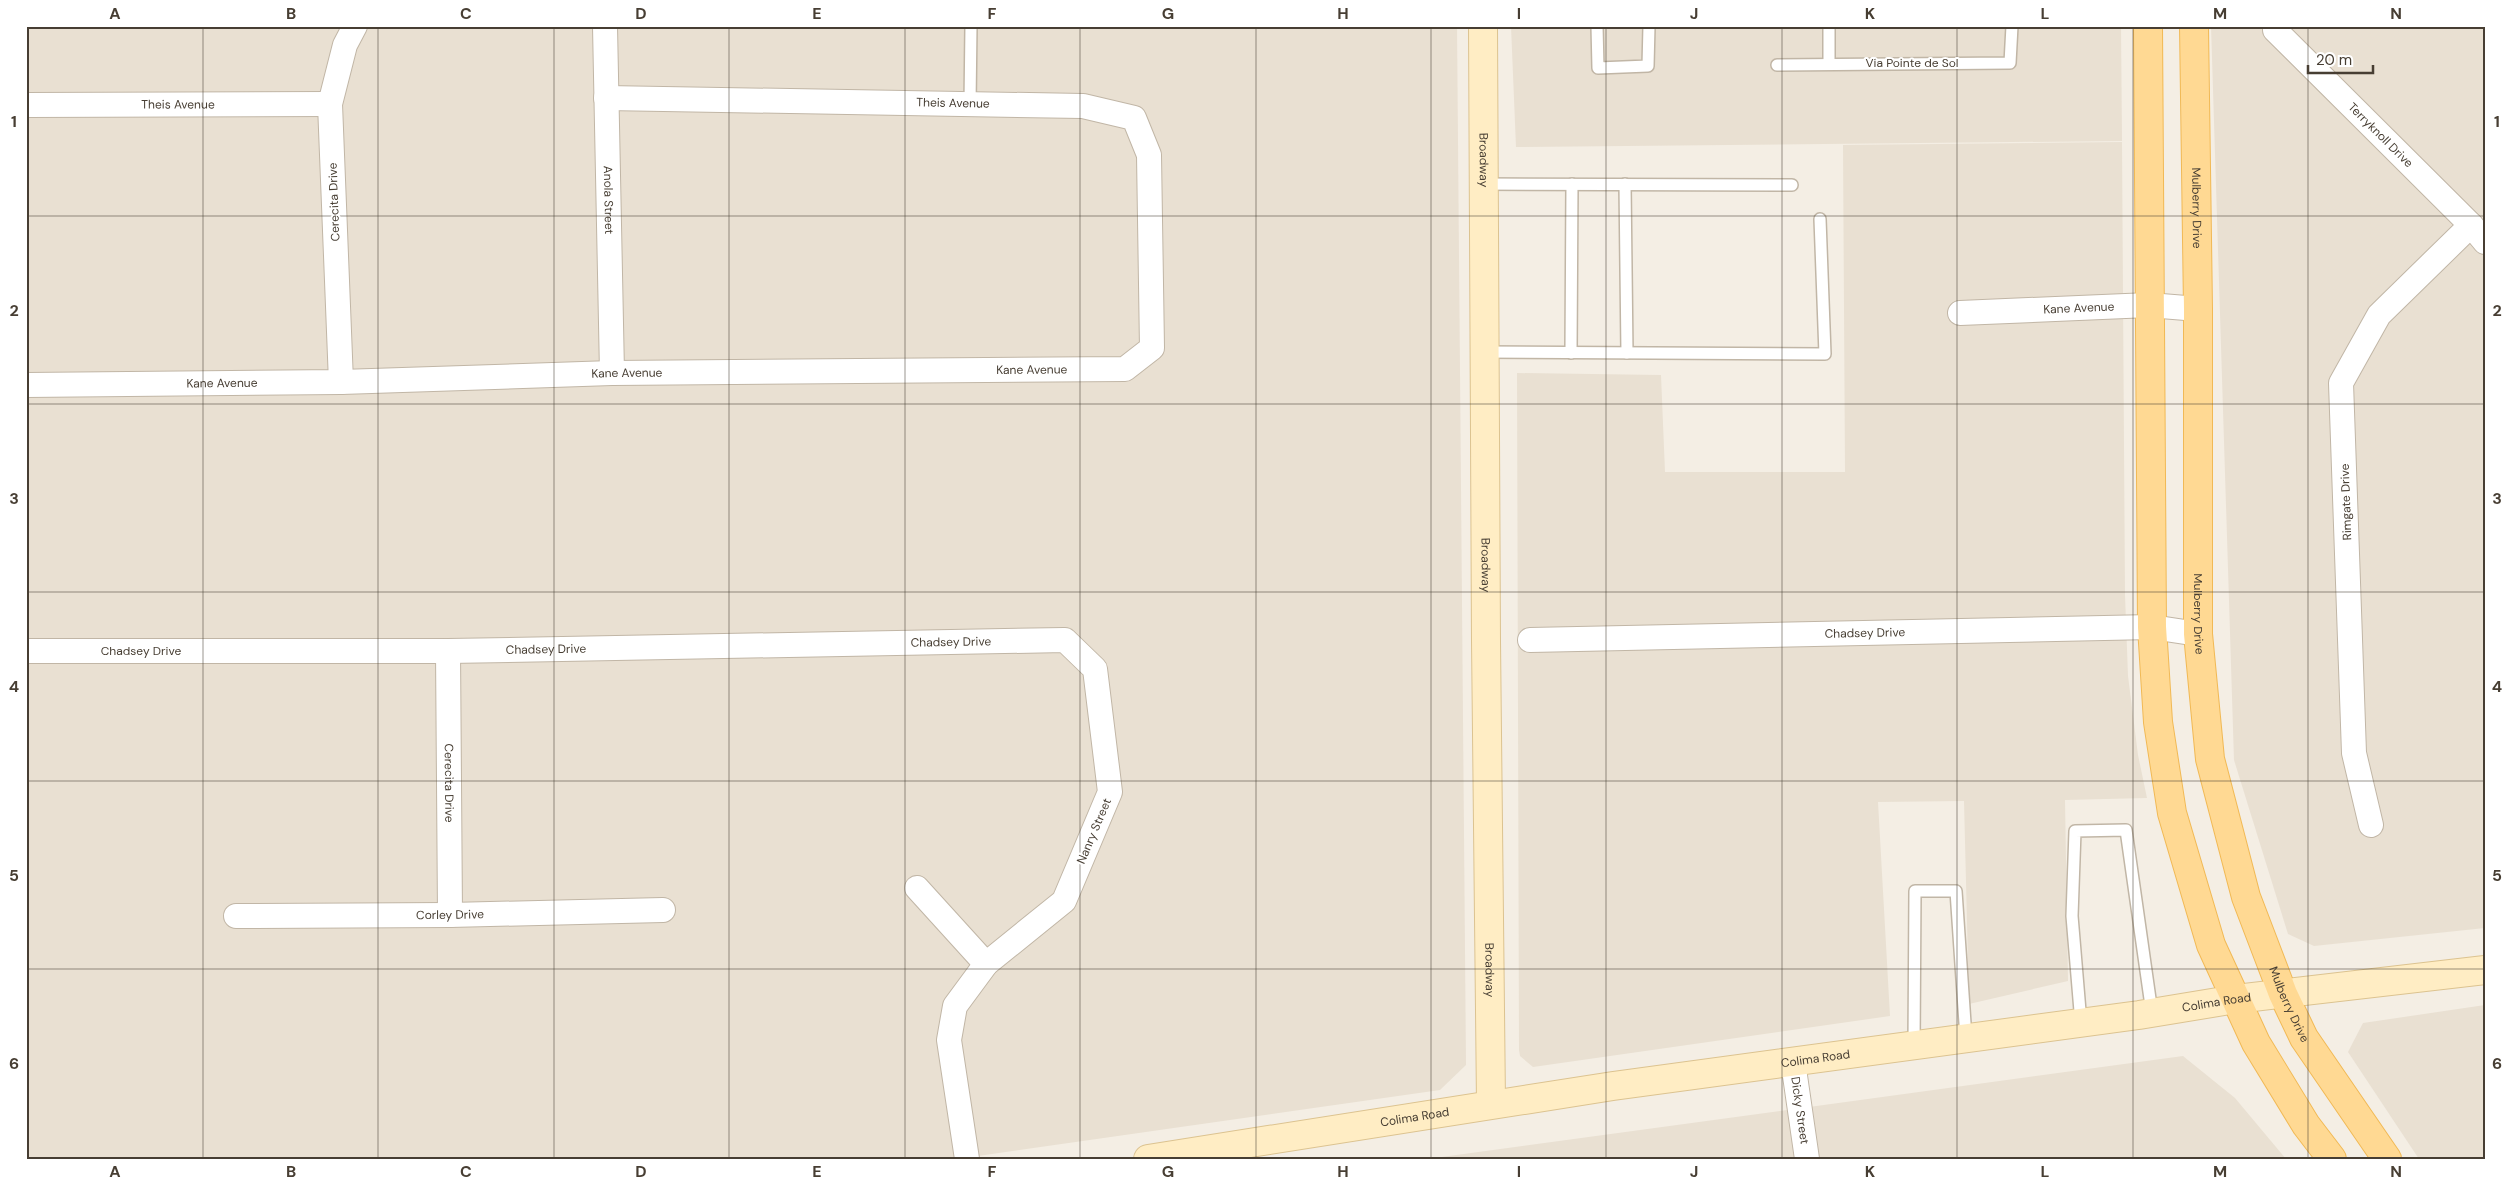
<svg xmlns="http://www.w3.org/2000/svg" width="2511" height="1185" font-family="'DM Sans',sans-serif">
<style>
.residential{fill:#e9e0d2}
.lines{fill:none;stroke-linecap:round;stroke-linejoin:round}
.lane-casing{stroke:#c1b6a6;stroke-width:14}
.street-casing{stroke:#c1b6a6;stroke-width:26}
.secondary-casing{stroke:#dcc390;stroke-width:30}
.primary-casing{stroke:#f1b955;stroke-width:30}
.lane{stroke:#fff;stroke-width:11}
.street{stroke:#fff;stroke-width:24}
.secondary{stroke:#ffedc4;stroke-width:28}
.primary{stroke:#ffd993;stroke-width:28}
.grid{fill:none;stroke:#473e33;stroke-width:1;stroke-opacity:0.55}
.labels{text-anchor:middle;stroke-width:4;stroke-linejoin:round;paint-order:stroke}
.street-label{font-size:12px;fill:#473e33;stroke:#fff}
.neatline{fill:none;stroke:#473e33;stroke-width:2}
.grid-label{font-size:16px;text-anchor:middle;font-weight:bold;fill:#473e33}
</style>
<rect width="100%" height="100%" fill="#f4eee4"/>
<g class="residential">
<polygon points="26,26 1457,26 1466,1065 1440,1090 957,1159 26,1159"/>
<polygon points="1511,26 2121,26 2122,141 1516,147"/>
<polygon points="2211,26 2485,26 2485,928 2314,946 2288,934 2234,760"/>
<polygon points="2122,142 2125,595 2128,676 2138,755 2147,798 2065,800 2068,981 1969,1004 1964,801 1878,802 1890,1016 1533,1067 1520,1056 1519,1050 1517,373 1661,375 1665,472 1845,472 1843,145"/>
<polygon points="2485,1005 2485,1159 2419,1159 2348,1052 2363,1023"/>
<polygon points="2183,1056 2235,1098 2286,1159 1427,1159"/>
</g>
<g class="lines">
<defs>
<g id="lane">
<polyline points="1597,26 1598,68 1648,66 1649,26"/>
<polyline points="1829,63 1829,26"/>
<polyline points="1777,65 2010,63 2012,26"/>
<polyline points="970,104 971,26"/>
<polyline points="1483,184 1792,185"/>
<polyline points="1625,184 1627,353"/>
<polyline points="1484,352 1825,354 1820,219"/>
<polyline points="1571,353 1572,184"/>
<polyline points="2081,1023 2072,916 2075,831 2126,830 2152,1013"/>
<polyline points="1914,1045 1915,891 1956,891 1966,1038"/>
</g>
<g id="street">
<path id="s1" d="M605,26L612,373"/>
<path id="s2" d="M2275,30L2471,225L2485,242"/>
<path id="s3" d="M26,105L330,104"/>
<path id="s4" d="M1960,313L2149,305L2198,309"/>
<polyline points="341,382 330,104 345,45 355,26"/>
<path id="s5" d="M26,385L341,382L612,373L1125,369L1152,348L1149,155L1134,118L1083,106L606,98"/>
<path id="s6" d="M1530,640L2152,627L2198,634"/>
<path id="s7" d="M26,651H448L1065,640L1095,669L1110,792L1064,901L986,964L955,1006L949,1040L967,1159"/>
<path id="s8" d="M448,651L450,915"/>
<polyline points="2371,825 2354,753 2341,383 2379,315 2471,225"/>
<polyline points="917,888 986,964"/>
<path id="s9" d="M236,916L450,915L663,910"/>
<path id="s10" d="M1793,1062L1807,1159"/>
</g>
<g id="secondary">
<path id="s11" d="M1483,26L1486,641L1491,1103"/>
<path id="s12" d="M1148,1159L1613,1086L2139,1015L2236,999L2485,970"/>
</g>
<g id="primary">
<polyline points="2148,26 2152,627 2158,722 2172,813 2211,945 2256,1043 2306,1125 2332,1159"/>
<path id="s13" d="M2194,26L2198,309V634L2210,759L2246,897L2283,994L2304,1038L2387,1159"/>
</g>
</defs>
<use href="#lane" class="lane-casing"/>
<use href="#street" class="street-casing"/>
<use href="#secondary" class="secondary-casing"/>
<use href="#primary" class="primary-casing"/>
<use href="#lane" class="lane"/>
<use href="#street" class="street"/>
<use href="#secondary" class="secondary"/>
<use href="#primary" class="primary"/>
</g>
<path class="grid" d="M203,26V1159M378,26V1159M554,26V1159M729,26V1159M905,26V1159M1080,26V1159M1256,26V1159M1431,26V1159M1606,26V1159M1782,26V1159M1957,26V1159M2133,26V1159M2308,26V1159M26,216H2485M26,404H2485M26,592H2485M26,781H2485M26,969H2485"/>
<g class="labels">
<g class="street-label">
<text x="1912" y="67">Via Pointe de Sol</text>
<text transform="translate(953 103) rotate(1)" y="4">Theis Avenue</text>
<text dy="4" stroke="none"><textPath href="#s3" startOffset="152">Theis Avenue</textPath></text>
<text dy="4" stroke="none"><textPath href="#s2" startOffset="149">Terryknoll Drive</textPath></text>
<text dy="4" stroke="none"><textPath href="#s11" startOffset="134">Broadway</textPath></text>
<text dy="4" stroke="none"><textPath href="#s1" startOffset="174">Anola Street</textPath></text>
<text transform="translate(334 202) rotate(-92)" y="4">Cerecita Drive</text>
<text dy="4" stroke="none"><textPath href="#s13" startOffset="182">Mulberry Drive</textPath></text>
<text dy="4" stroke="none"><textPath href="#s4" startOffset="119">Kane Avenue</textPath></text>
<text dy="4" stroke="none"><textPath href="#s5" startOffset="1006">Kane Avenue</textPath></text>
<text dy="4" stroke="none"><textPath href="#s5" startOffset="601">Kane Avenue</textPath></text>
<text dy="4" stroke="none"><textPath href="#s5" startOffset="196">Kane Avenue</textPath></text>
<text transform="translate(2346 502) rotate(-92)" y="4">Rimgate Drive</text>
<text dy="4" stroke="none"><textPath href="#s11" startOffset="539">Broadway</textPath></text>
<text dy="4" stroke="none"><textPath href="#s13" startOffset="588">Mulberry Drive</textPath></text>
<text dy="4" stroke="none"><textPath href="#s6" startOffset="335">Chadsey Drive</textPath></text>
<text dy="4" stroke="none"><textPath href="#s7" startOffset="925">Chadsey Drive</textPath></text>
<text dy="4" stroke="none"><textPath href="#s7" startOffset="520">Chadsey Drive</textPath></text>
<text dy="4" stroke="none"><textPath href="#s7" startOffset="115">Chadsey Drive</textPath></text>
<text dy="4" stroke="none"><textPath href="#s8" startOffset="132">Cerecita Drive</textPath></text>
<text transform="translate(1094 831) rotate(-67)" y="4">Nanry Street</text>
<text dy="4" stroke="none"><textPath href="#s9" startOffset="214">Corley Drive</textPath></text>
<text dy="4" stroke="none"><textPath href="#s11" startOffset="944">Broadway</textPath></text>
<text dy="4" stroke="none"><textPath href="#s12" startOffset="1080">Colima Road</textPath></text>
<text dy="4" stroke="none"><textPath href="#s13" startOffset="992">Mulberry Drive</textPath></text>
<text dy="4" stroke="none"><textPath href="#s12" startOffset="675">Colima Road</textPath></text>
<text dy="4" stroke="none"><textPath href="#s10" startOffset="49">Dicky Street</textPath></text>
<text dy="4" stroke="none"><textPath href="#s12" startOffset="270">Colima Road</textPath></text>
</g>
</g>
<rect width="2511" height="1185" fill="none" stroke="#ffffff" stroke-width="55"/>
<path d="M2308 65v8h65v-8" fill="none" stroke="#473e33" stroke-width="2.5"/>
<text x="2316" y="65" font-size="15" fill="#473e33" stroke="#ffffff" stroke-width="4" paint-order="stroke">20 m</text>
<rect x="28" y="28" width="2456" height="1130" class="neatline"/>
<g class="grid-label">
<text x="115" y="19">A</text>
<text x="291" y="19">B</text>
<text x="466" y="19">C</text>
<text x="641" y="19">D</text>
<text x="817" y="19">E</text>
<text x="992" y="19">F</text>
<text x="1168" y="19">G</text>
<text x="1343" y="19">H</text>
<text x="1519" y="19">I</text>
<text x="1694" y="19">J</text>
<text x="1870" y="19">K</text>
<text x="2045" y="19">L</text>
<text x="2220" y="19">M</text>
<text x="2396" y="19">N</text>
<text x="14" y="127">1</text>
<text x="2497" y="127">1</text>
<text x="14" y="316">2</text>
<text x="2497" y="316">2</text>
<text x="14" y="504">3</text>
<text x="2497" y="504">3</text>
<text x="14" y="692">4</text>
<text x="2497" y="692">4</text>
<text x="14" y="881">5</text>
<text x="2497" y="881">5</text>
<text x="14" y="1069">6</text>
<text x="2497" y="1069">6</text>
<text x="115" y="1177">A</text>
<text x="291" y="1177">B</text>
<text x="466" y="1177">C</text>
<text x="641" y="1177">D</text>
<text x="817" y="1177">E</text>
<text x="992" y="1177">F</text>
<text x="1168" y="1177">G</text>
<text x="1343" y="1177">H</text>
<text x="1519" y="1177">I</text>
<text x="1694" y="1177">J</text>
<text x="1870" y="1177">K</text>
<text x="2045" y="1177">L</text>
<text x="2220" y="1177">M</text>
<text x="2396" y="1177">N</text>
</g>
</svg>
